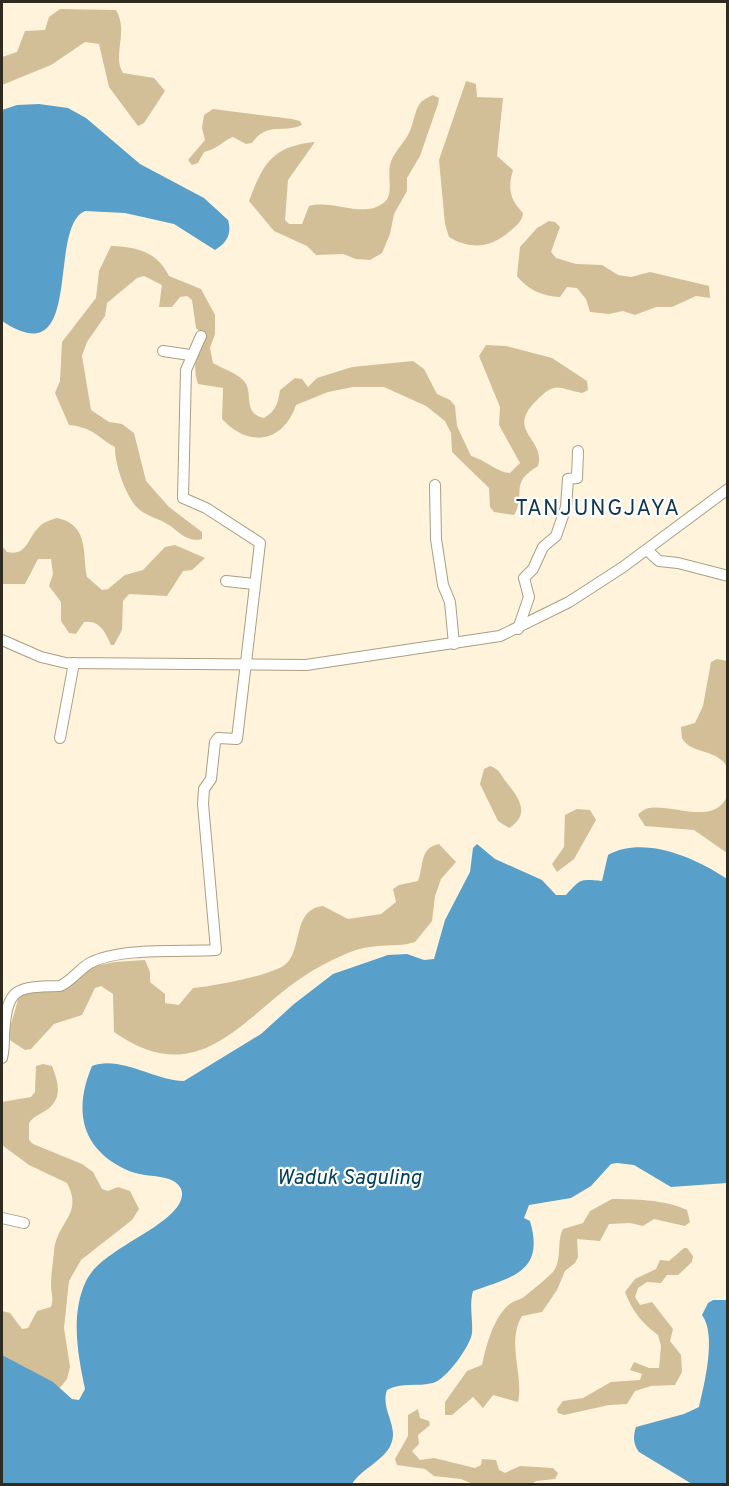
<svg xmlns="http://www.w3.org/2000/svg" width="729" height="1486" font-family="Overpass,sans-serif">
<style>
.green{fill:#d3bf97}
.water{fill:#589fc9}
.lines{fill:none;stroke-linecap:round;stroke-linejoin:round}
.minor-casing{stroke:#ab9e83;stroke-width:12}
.minor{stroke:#fff;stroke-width:10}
.labels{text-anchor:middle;stroke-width:4.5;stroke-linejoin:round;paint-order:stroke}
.water-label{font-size:21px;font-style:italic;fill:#023f5c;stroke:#fff}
.quarter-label{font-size:22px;letter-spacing:1.5px;fill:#0e384e;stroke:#fff}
</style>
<rect width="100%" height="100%" fill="#fff3dc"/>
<g class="green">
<path d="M60,9L116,10C129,32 112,55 123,73L154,78L165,91L144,123L138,126L109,87L99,44L85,42L51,65L2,85V57L17,52L25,31L45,30L49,17Z"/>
<path d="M466,81L476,84L477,97L503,98L497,156L513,170C508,188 509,199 523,213C522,222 516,226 510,231C491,248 471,250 449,237L445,224L439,160Z"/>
<path d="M433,95L439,98L438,104L420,156L407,178V191L394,214L390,234L382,253L370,260L356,259L343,254L316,255L307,246L274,231L249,201C263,164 272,146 315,142L288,180L285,220L289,224H302L309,206C332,199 362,218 382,204C395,196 387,178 390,165C393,152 404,144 409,133C414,123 414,111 421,102C424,99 429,97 433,95Z"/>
<path d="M213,109L292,119L300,121L302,125C280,134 268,121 252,143L246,144L233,137C222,141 220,148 204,152L198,163L192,165L188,160L205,140L202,128L204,115Z"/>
<path d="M549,221L555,222L560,227L551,252L556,258L576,264L602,265L618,275L631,277L650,272L705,285L709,286L710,298L696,296L672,307H656L635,315L623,311L609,314L590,312L586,299L577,288L567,287L560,297C542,296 528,290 517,276L520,247L537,228Z"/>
<path d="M111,246C138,247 157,252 169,276L201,289L215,315V334L210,348L213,363C221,368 235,372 243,380C255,392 241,413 264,418C276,411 278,403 280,390L295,378L302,379L308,387L317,378L352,367L413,361L424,369L437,394L450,400L455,406L457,426L471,456C485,460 499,473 510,473L520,463L499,425L500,407L479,356L486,345L506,346L552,358L587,381L588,390L582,393C558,389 557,380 536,401C505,432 546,438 538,466C508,484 527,493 514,515L494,512L490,507L489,488L452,452L451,433L445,421L426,406L384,387H353L328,392L296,405C283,443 249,448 222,419L223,388L198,384C192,367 197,349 201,333L196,328L192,300L187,296L180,297L172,307H159L162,285L144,276L137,278L107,303L105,316L87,342L82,356L91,410L109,422L122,424L134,433L146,481L169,507L202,532V539C188,543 179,532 169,525C160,519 149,517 140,510C127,501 114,463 115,447C95,436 95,428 69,425L55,393L60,381L62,342L96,298L99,271Z"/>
<path d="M57,518C90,525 82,554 87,577L102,590L108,589L125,575L143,570L165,547L175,545L205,558L192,570L183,571L167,596L129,594L123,601L122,630L114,645H111C105,632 100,620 84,622L76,634L69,633L61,621V602L49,586L53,574L51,559H38L25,584H2V546L7,552C27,557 28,537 39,527C43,522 51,520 57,518Z"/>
<path d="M717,659L727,661V767C717,748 691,755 682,738L681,727L695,723L703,706L711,662Z"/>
<path d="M490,766C500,769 501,776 507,783C519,798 531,814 509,828L498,821L480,784L484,769Z"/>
<path d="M727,797V853L694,830L645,826L638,815C654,792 710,832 727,797Z"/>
<polygon points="577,809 590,810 596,820 574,859 557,872 552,864 564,847 565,815"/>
<path d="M439,844L456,862L441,879L435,896L432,921L415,942C401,947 384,944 370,947C353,949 334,959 319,967C248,1005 206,1097 114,1032L113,994L101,986L95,988L82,1015L54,1024L31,1049L25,1050L11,1041L8,1035L19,996L28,992L53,991L91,967L115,962L145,960L150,972V982L165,994V1003L179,1005L193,988C210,987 274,975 286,964C303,949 292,909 323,906L348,919L381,914L396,902L393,889L399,885L418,881C424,866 419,848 439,844Z"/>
<path d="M43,1064L52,1066C58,1082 63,1097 48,1109C41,1114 34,1116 29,1123V1140L33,1144L82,1164L93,1172L102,1189L108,1191L118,1187L130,1191L139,1209L132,1220L81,1260L69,1281L64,1328L70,1367L67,1379L60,1388L2,1355V1311L10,1313L22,1329L28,1328L37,1311L51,1307C54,1298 51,1294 51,1285C51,1275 53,1262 54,1252C56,1222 84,1215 67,1183L29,1165L2,1145V1102L31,1097L35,1092L36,1066Z"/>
<path d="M612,1199C634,1199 667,1200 687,1210L690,1222L685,1226L654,1219L643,1226L630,1223L609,1224L600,1241L577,1239L578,1257L575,1263L565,1271L557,1290L542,1312L522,1316C506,1343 524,1374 518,1402L493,1395L483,1408L473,1397L452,1415H445V1402L467,1371L482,1365C486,1346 494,1315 511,1303C515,1300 520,1300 524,1297C530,1292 546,1279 552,1273C563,1262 556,1242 563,1229L583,1223L590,1211Z"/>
<path d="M684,1248H687L693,1256L692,1262L678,1275H667L661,1283L647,1282L638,1288L635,1297L640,1305L652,1302L673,1329L670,1341L681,1355L682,1372L675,1385L651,1386L635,1391L627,1404L609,1405L564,1415L558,1413L557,1409L563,1401L583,1398L611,1382L640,1380L642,1374L630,1370L634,1362L649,1368H659L661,1346L658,1335C642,1323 632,1311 625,1292L635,1279L656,1269L660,1260L669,1261Z"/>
<polygon points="418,1409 420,1418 429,1421 430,1425 418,1435 419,1444 412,1451 420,1460 434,1458 475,1468 481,1465 482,1459 496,1460 499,1470 505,1473 520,1466 553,1468 558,1473 555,1479 536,1481 532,1484 473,1484 461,1479 434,1476 425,1469 397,1465 395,1459 408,1436 408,1415"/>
</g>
<g class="water">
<path d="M39,104L68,108L86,118L140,164L204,198L228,220C232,234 227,243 215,250L174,224L125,213L85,211C46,228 86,377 2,321V110L17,105Z"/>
<path d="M477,844L495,859L542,880L556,895H566C581,879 579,879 602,881L608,855C644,835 696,858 727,879V1183L671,1187L634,1165L617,1163L611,1164L591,1186L571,1198L529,1205L524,1218L530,1221C545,1272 512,1277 473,1291C469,1306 473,1318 472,1333C471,1345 446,1380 433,1383C417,1387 402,1382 387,1390C380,1409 399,1426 391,1444C385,1460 361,1469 352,1484H2V1355L53,1382L72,1399L79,1400L85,1389C78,1355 70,1315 86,1281C102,1247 179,1226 182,1195C183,1188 176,1181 169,1179C156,1175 141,1176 129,1171C81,1150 73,1111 92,1066C120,1055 155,1081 184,1081L261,1034L294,1004L333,974L388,955L407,954L424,960L434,959L445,920L470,872L473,848Z"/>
<path d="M713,1300H727V1484H692L639,1452C633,1444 633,1436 636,1427L684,1414L699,1407C704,1385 717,1335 702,1315L708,1303Z"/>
</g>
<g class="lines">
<defs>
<g id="minor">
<polyline points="163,351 190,355"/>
<polyline points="435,485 436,539 443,585 450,602 454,644"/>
<polyline points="648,551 659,561 678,563 728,576"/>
<polyline points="226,581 254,584"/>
<polyline points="518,629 529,597 524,578 533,569 543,547 556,536 566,507 568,479 577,478 578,451"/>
<polyline points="2,640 41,657 66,663 306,665 500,636 569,602 623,567 728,489"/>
<polyline points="60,738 74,663"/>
<path d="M2,1058C4,1051 4,1042 4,1035C7,987 15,987 60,986C72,981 79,969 90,963C120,947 182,952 216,950L203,804L204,789L211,779L215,742L218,738L237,739L260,543L206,508L183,498L186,370L201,336"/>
<polyline points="2,1218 24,1223"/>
</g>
</defs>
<use href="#minor" class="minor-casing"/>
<use href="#minor" class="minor"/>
</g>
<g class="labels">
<g class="water-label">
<text x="349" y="1184">Waduk Saguling</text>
</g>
<g class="quarter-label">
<text x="598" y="515">TANJUNGJAYA</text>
</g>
</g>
<rect width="729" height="1486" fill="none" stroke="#302b20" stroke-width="6"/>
</svg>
